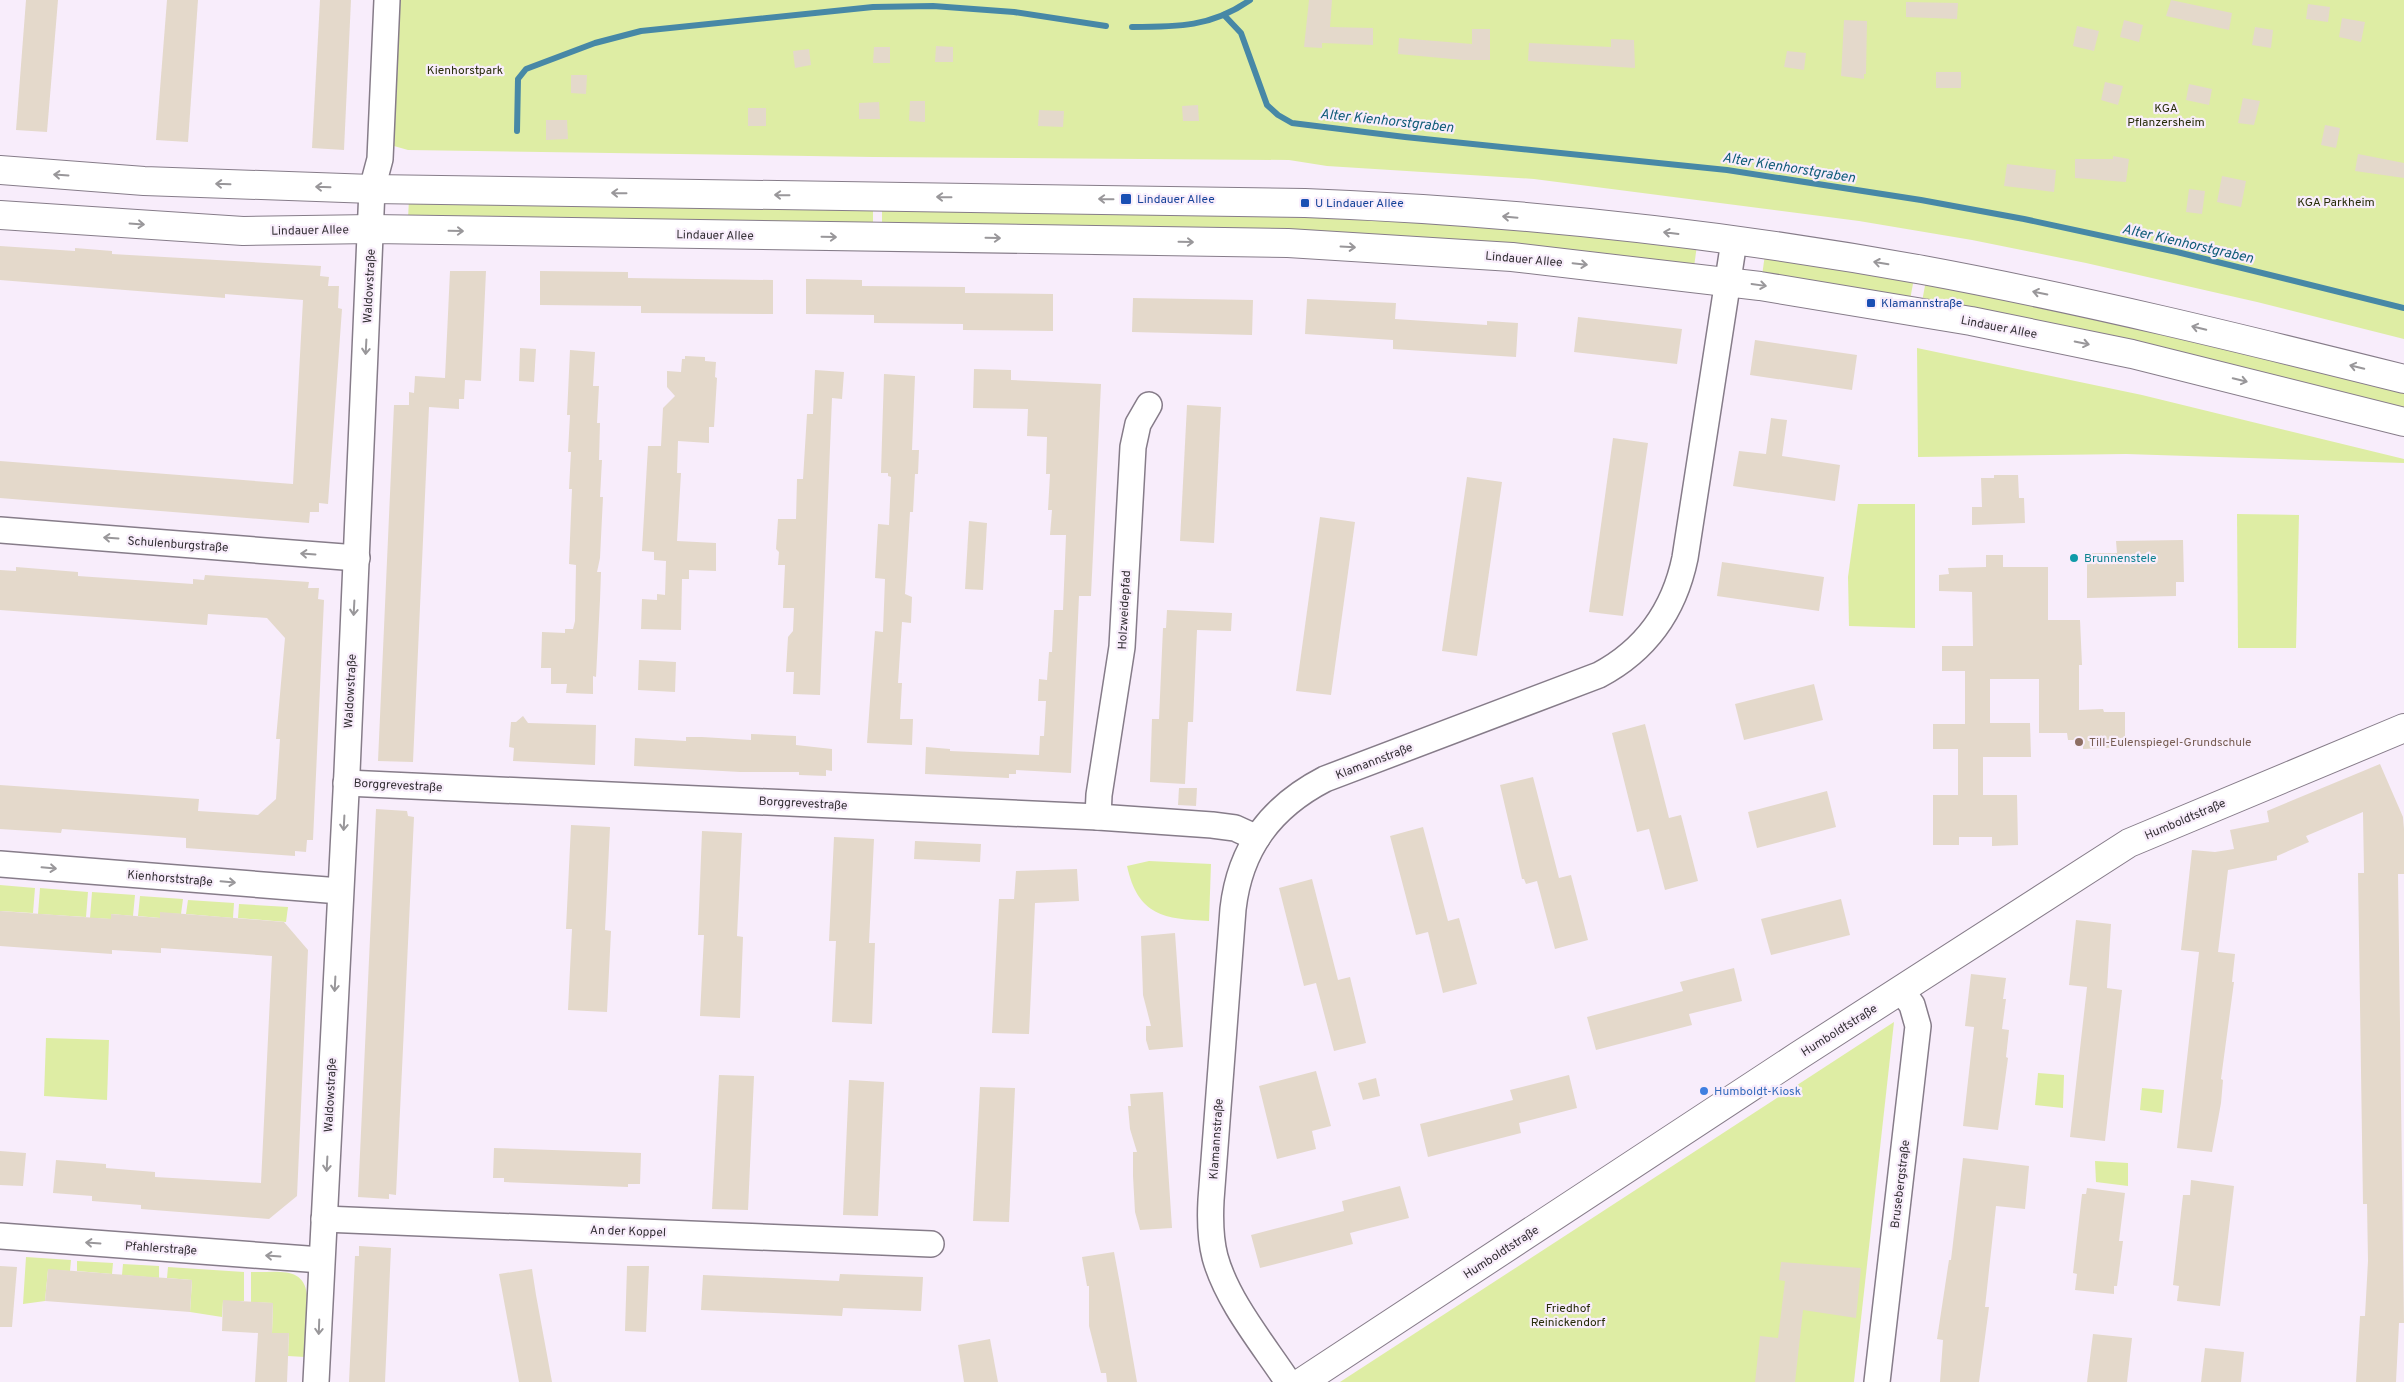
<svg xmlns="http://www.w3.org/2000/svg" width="2404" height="1382" font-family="Overpass,sans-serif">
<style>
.green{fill:#deeda4}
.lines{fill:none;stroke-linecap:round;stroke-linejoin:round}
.stream{stroke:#4788a6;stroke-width:6}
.building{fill:#e4d9cb}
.street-casing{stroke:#867c89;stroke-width:28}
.secondary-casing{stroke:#867c89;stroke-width:30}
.street{stroke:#fff;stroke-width:25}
.secondary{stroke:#fff;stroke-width:28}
.oneway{stroke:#99979a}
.transit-dot{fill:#1a4fb4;stroke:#f8edfb;stroke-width:2}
.culture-dot{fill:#0f9aa8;stroke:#f8edfb;stroke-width:2}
.education-dot{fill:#8d6e63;stroke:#f8edfb;stroke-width:2}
.shop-dot{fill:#3f7fe0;stroke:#f8edfb;stroke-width:2}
.labels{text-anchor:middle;stroke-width:4.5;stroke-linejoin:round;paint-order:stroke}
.park-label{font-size:12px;fill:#282d0a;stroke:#f8edfb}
.transit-label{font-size:12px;fill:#164399;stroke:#f8edfb;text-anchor:start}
.street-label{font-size:12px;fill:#332f34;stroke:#f8edfb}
.culture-label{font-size:12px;fill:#0d838f;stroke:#f8edfb;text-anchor:start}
.education-label{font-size:12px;fill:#785e54;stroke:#f8edfb;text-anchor:start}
.shop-label{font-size:12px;fill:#366cbe;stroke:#f8edfb;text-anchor:start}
.water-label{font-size:14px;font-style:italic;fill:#115d79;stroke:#f8edfb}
</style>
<rect width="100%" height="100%" fill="#f8edfb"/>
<g class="green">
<polygon points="400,0 2404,0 2404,339 2257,302 2086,263 1972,240 1859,221 1534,179 1327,166 1289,160 873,157 408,150 394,146"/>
<polygon points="409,199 873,205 873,227 408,219"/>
<polygon points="882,205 1354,214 1697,245 1694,267 882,227"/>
<polygon points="1765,254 1914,278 1910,300 1762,276"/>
<polygon points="1926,280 2404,388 2404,411 1922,302"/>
<polygon points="1917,348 2142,395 2404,459 2404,463 2126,454 1918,457"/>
<polygon points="1858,504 1915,504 1915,628 1849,626 1848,577"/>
<polygon points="2237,514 2299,515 2296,648 2238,648"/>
<path d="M1149,861L1211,864L1209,921C1164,919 1138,916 1127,866Z"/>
<polygon points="0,885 35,888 33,913 0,911"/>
<polygon points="40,888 88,892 86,917 38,914"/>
<polygon points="92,892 135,895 133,916 111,914 111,919 90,918"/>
<polygon points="140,896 183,899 181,914 160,913 160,918 138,916"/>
<polygon points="188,900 234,903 233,918 186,914"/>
<polygon points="239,904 288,907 286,922 238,918"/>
<polygon points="1894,1022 1854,1382 1340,1382"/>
<polygon points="46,1038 109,1040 107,1100 44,1096"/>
<polygon points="2038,1073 2064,1075 2063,1108 2035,1105"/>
<polygon points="2142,1088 2164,1090 2162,1113 2140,1110"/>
<polygon points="2095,1161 2128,1163 2128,1186 2096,1182"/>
<polygon points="26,1257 71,1260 70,1271 48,1270 45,1301 23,1304"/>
<polygon points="77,1261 113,1263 112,1274 77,1271"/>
<polygon points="123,1264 159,1266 159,1278 122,1275"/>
<polygon points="168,1267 244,1272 244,1301 223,1301 222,1317 190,1312 192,1280 167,1278"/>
<path d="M251,1272C276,1273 304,1265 307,1295L305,1357L288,1356L289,1333H272L273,1303L251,1302Z"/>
</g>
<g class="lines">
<g class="stream">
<polyline points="1224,15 1241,33 1267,105 1278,115 1292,123 1405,137 1727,170 1921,200 2024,219 2177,252 2404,308"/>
<path d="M1132,27C1177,27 1212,27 1250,0"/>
<polyline points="517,131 518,79 526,69 595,43 641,31 873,7 933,6 1014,12 1106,26"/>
</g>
</g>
<g class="building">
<polygon points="26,0 58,0 47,132 16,130"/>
<polygon points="167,0 198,0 188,142 156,140"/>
<polygon points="320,0 351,0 344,150 312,148"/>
<polygon points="1309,0 1332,0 1330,27 1373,28 1373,45 1322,43 1322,48 1304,47"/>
<polygon points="2171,0 2232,13 2229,30 2166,16"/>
<polygon points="1906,2 1958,3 1957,19 1906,17"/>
<polygon points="2308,4 2330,7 2328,22 2306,19"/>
<polygon points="2342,18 2365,22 2361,42 2339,37"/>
<polygon points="1844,20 1867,21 1866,74 1864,74 1864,79 1841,76"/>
<polygon points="2124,20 2143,25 2139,42 2120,37"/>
<polygon points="2077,26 2099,31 2094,51 2073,46"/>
<polygon points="2255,27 2273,30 2271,48 2252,45"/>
<polygon points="1472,29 1490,29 1490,60 1463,60 1398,54 1399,38 1472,44"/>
<polygon points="1611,39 1634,40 1635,68 1528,61 1529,43 1611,47"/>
<polygon points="936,46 953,47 953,62 935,62"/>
<polygon points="874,47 890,47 890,63 873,63"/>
<polygon points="809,49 811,65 795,68 793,51"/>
<polygon points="1787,51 1806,53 1804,70 1784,67"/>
<rect x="1936" y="72" width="25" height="16"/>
<polygon points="571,75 587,75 586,94 571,93"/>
<polygon points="2105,82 2123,86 2118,105 2101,100"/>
<polygon points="2189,84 2212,89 2209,105 2186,100"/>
<polygon points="2243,98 2260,101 2254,125 2238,123"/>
<polygon points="910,101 925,101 925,122 909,121"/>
<polygon points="879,102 880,119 859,119 859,103"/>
<polygon points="1198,105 1199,121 1183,121 1182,106"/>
<rect x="748" y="108" width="18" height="18"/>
<polygon points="1039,110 1064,111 1063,127 1038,126"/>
<polygon points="546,120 567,120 568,139 546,140"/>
<polygon points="2325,125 2340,128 2336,148 2321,145"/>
<polygon points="2358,154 2404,163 2404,178 2355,171"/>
<polygon points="2113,156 2129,159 2126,182 2075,178 2075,159 2113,159"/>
<polygon points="2007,164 2056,170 2054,192 2004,186"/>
<polygon points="2222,176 2246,181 2241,207 2217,202"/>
<polygon points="2189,189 2205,191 2202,214 2186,212"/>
<polygon points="0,246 75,251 75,248 112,251 112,254 321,266 320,276 329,277 328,286 339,286 338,308 342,309 328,504 319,503 319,512 310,512 309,523 0,498 0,461 293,484 303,300 225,294 225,298 0,280"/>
<polygon points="450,271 486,271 481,381 465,380 464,399 459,399 459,409 429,407 413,762 378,761 394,405 409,405 409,392 414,393 415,376 445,378"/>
<polygon points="540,271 628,272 628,278 773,280 773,314 641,313 641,306 540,305"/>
<polygon points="806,279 862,280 862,286 965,287 965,293 1053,294 1053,331 963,330 963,324 874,323 874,315 806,314"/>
<polygon points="1133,298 1253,300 1252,335 1132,332"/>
<polygon points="1307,299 1396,303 1395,319 1487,325 1487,321 1518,323 1516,357 1393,349 1393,340 1305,334"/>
<polygon points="1578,317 1682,329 1677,364 1574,352"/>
<polygon points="1755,340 1857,355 1852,390 1750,375"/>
<polygon points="520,348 536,349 534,382 519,381"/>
<polygon points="570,350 595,352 593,386 599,386 597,423 600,423 599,460 602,460 600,497 603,497 600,558 597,572 601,572 600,600 596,677 593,676 593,694 566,693 567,684 551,684 551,668 541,668 542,632 565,633 565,629 573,629 575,621 576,565 569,564 572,489 569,489 571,452 568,452 570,415 567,415"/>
<polygon points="685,356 705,357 705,361 716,362 715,377 717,378 714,427 709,427 709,443 678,441 677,473 681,473 677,541 716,543 716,571 689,570 689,579 682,579 681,630 641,629 642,599 657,600 657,594 665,595 666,561 654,560 654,552 642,551 648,446 661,446 663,408 675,396 667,387 667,371 681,372 682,359 685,359"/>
<polygon points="974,369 1011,370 1011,380 1101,384 1091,596 1079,596 1071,773 1016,770 1016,774 1009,774 1009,778 925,774 926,747 950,749 950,751 1039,755 1040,736 1044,736 1046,701 1038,701 1039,679 1047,680 1049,652 1052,652 1054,610 1063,610 1066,535 1050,535 1052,510 1048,510 1050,474 1046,474 1047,437 1027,436 1028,409 973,408"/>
<polygon points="815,370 844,372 842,399 832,398 820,695 793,694 794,672 786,672 788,637 793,631 794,608 783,608 785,565 778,565 779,552 776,549 778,519 796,519 797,479 803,479 807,414 813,414"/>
<polygon points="884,374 915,376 912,450 919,450 918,474 915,474 913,512 910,512 905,594 912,597 911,623 902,622 898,683 902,683 900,719 913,719 912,745 867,743 875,631 883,632 885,579 875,578 878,524 889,525 891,477 888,476 888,473 881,473"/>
<polygon points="1187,405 1221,407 1214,543 1180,541"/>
<polygon points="1771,418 1787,420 1782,456 1840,465 1835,501 1733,486 1739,451 1766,454"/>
<polygon points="1613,438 1648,443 1623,616 1589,612"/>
<polygon points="1994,475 2018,475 2019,498 2024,498 2025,523 1972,525 1972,507 1982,507 1981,478 1994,478"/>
<polygon points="1467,477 1502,482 1477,656 1442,651"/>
<polygon points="1320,517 1355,522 1331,695 1296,691"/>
<polygon points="969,521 987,523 983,590 965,589"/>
<polygon points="2183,540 2184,582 2176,582 2176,596 2087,598 2087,553 2117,553 2116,541"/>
<polygon points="1986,555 2003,555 2003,567 2048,567 2048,620 2080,620 2082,665 2079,665 2079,710 2103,709 2104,712 2125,712 2125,747 2083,749 2083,746 2074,746 2074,740 2068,740 2067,733 2039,733 2039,679 1990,679 1990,723 2030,723 2031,757 1983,757 1983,795 2017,795 2018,845 1992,846 1992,837 1959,837 1959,845 1933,845 1933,795 1958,795 1958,749 1933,749 1933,724 1965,724 1965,671 1942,671 1942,646 1973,646 1972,592 1939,591 1939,575 1949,574 1948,568 1986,567"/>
<polygon points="1722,562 1824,577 1819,611 1717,596"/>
<polygon points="16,567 78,572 78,576 193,584 193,579 204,580 205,575 309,582 308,588 319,588 318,599 324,600 313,840 307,840 306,852 295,851 295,856 186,848 186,838 62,829 61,833 0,829 0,785 199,799 198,811 258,815 276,799 280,739 276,739 285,638 267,618 208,614 207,625 0,610 0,570 16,571"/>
<polygon points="1167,610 1232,613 1231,631 1197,630 1193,722 1188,722 1185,784 1150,782 1152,719 1159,719 1163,628 1166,628"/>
<polygon points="639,660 676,662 675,692 638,690"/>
<polygon points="1814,684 1823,720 1744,740 1735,704"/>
<polygon points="523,716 528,723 596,725 595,765 513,761 514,748 509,747 511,722 516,722"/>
<polygon points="1645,724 1669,818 1681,815 1698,881 1665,890 1649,829 1637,832 1612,733"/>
<polygon points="751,734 796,736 796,745 832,749 832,771 826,770 826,776 799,775 799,772 740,772 634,766 635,738 686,741 686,737 702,737 751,740"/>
<polygon points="2380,764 2403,817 2404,829 2404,874 2398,874 2404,1323 2399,1323 2396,1382 2356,1382 2360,1316 2365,1316 2368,1261 2367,1204 2363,1204 2358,873 2364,873 2363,812 2306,836 2309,842 2277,856 2277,860 2228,870 2218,952 2235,954 2232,982 2234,982 2221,1079 2223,1080 2221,1103 2212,1152 2177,1148 2199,952 2181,950 2192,850 2215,852 2234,849 2230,830 2269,822 2267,811"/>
<polygon points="1533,777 1559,878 1571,875 1588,940 1555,949 1537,881 1526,884 1524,879 1522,879 1500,785"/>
<polygon points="1179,788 1197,788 1196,806 1178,805"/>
<polygon points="1827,791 1836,827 1757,848 1748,812"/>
<polygon points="376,809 407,811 408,816 414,817 396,1195 389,1194 389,1199 358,1197"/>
<polygon points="571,825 610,827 605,930 611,931 607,1012 568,1010 572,929 566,929"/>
<polygon points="1423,827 1448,921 1459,918 1477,984 1443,993 1428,932 1416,935 1390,836"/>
<polygon points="702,831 742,833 737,936 743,937 740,1018 700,1016 704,935 698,935"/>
<polygon points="834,837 874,839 869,943 875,943 872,1024 832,1022 836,941 829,941"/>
<polygon points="915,841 981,844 980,862 914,859"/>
<polygon points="1077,869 1079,901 1035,903 1029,1034 992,1033 999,899 1014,899 1016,871"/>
<polygon points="1312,879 1338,980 1350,977 1366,1043 1334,1051 1316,983 1304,986 1279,888"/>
<polygon points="1841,899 1850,935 1771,955 1761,919"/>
<polygon points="0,911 111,919 111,914 160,918 160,912 284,922 308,950 297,1196 269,1219 141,1209 141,1205 92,1201 92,1196 53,1193 56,1160 106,1164 106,1168 155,1172 155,1177 261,1183 272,956 161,948 161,953 112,950 112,954 0,946"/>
<polygon points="2076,920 2111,924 2107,988 2122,990 2105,1141 2070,1137 2087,987 2069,985"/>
<polygon points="1175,933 1183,1047 1149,1050 1146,1040 1146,1026 1151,1026 1143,995 1141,936"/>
<polygon points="1734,968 1742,1001 1689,1014 1692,1025 1596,1050 1587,1017 1683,991 1680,982"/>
<polygon points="1971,974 2006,978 2003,999 2006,999 2002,1029 2009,1030 2006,1057 2008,1058 1998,1130 1963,1126 1974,1027 1965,1026"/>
<polygon points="1316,1071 1331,1126 1312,1131 1316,1149 1277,1159 1259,1086"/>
<polygon points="719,1075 754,1076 748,1210 712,1209"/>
<polygon points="1569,1075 1577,1108 1519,1123 1521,1133 1428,1157 1420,1124 1513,1100 1510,1090"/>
<polygon points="1376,1078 1380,1096 1363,1100 1358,1083"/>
<polygon points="849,1080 884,1082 878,1216 843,1215"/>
<polygon points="980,1087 1015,1088 1009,1222 973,1221"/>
<polygon points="1163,1092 1172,1228 1140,1230 1135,1212 1133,1176 1133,1152 1137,1152 1130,1129 1128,1106 1131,1106 1130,1094"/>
<polygon points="494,1148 641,1153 640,1184 628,1184 628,1187 504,1182 504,1178 493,1178"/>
<polygon points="0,1151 26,1153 23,1186 0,1185"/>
<polygon points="1963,1158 2029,1166 2025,1209 1996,1206 1985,1307 1989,1307 1979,1382 1940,1382 1943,1340 1937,1339 1949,1260 1951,1260"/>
<polygon points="2191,1180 2234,1186 2220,1306 2177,1301 2179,1286 2173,1285 2183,1195 2190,1195"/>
<polygon points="1400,1186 1409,1218 1350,1233 1353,1244 1260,1268 1251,1235 1344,1211 1342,1201"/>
<polygon points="2087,1188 2125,1193 2119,1241 2123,1241 2117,1286 2114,1286 2114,1294 2075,1290 2077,1274 2073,1273 2078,1229 2082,1194 2086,1194"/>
<polygon points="359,1246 391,1248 385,1382 349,1382 355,1256 359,1256"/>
<polygon points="1114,1252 1120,1284 1137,1382 1107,1382 1106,1373 1101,1373 1089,1326 1089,1286 1087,1286 1082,1257"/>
<polygon points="1781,1262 1861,1268 1856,1318 1803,1310 1795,1382 1755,1382 1760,1336 1778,1338 1785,1281 1779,1280"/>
<polygon points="0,1266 17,1267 12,1327 0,1327"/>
<polygon points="627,1266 649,1266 646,1332 625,1331"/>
<polygon points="48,1269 192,1280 190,1312 45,1301"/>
<polygon points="532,1269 536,1295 552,1382 519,1382 499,1274"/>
<polygon points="840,1274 923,1277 921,1311 843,1308 842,1316 701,1310 703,1275 839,1281"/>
<polygon points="223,1300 273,1303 272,1333 289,1333 287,1382 255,1382 258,1333 222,1331"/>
<polygon points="2093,1334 2132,1338 2127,1382 2087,1382"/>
<polygon points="990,1339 998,1382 964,1382 958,1345"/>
<polygon points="2205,1348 2244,1352 2241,1382 2201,1382"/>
</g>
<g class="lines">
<defs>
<g id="street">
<polyline points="0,530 357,558"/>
<polyline points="346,783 1098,817 1212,825 1235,828 1257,838"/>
<polyline points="1098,817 1099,795 1122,647 1133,447 1138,424 1149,405"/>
<polyline points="0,864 340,891"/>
<polyline points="324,1219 931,1244"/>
<polyline points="0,1236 321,1260"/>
<polyline points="316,1382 347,772 372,189 380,159 387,0"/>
<path d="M1288,1382C1263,1344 1227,1301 1215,1257C1210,1238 1210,1219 1211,1200L1233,909C1240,848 1271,807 1325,779L1599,675C1646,650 1674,611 1685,558L1734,241"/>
<polyline points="1877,1382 1918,1026 1912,1005 1901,990"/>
</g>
<g id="secondary">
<path d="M0,170L144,181L372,189L1305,203C1511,211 1719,233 1923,270C2085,300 2244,339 2404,379"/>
<polyline points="0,215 243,231 372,229 1288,243 1512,257 1760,286 1971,321 2132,354 2404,422"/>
<polyline points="1302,1382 1798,1056 2129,843 2404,728"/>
</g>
</defs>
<use href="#street" class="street-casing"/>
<use href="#secondary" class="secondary-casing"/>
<use href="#street" class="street"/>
<use href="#secondary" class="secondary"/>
</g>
<defs><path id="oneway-shaft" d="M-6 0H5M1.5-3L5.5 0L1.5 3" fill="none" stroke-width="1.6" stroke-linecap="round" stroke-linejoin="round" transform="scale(1.25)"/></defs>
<g class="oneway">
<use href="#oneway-shaft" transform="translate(61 175) rotate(-176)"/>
<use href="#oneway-shaft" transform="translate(223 184) rotate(-178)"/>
<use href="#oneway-shaft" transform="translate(323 187) rotate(-178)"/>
<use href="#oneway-shaft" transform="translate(619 193) rotate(-179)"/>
<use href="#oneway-shaft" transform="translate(782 195) rotate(-179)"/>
<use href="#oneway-shaft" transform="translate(944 197) rotate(-179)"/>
<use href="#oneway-shaft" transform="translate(1106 199) rotate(-179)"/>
<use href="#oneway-shaft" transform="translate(1510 217) rotate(-175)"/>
<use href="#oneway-shaft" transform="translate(137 224) rotate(4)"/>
<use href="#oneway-shaft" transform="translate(456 231) rotate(1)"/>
<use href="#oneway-shaft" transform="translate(1671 233) rotate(-173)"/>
<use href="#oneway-shaft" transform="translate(829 237) rotate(1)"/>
<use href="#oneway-shaft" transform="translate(993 238) rotate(1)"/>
<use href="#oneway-shaft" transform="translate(1186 242) rotate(1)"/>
<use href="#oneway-shaft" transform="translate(1348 247) rotate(3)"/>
<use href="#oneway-shaft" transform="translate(1881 263) rotate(-171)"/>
<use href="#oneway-shaft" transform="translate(1580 264) rotate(6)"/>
<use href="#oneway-shaft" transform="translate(1759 285) rotate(8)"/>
<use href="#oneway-shaft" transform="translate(2040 293) rotate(-168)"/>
<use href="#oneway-shaft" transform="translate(2199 328) rotate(-166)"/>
<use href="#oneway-shaft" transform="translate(2082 343) rotate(12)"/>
<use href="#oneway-shaft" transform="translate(366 347) rotate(93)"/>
<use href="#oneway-shaft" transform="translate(2357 367) rotate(-166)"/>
<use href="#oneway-shaft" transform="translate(2240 380) rotate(14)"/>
<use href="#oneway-shaft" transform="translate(111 538) rotate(-176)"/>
<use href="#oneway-shaft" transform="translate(308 554) rotate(-176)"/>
<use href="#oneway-shaft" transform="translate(354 608) rotate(93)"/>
<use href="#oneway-shaft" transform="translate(344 823) rotate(93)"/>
<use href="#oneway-shaft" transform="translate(49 868) rotate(5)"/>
<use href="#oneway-shaft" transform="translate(228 882) rotate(5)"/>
<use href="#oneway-shaft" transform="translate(335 984) rotate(93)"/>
<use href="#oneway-shaft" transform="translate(327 1164) rotate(93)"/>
<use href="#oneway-shaft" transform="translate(93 1243) rotate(-176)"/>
<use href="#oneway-shaft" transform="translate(273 1256) rotate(-176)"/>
<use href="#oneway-shaft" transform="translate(319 1327) rotate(92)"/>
</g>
<g class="transit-dot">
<rect x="1120" y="193" width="12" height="12" rx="2.5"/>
<rect x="1300" y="198" width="10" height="10" rx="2.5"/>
<rect x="1866" y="298" width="10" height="10" rx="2.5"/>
</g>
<circle class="culture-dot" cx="2074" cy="558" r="5"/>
<circle class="education-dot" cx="2079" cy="742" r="5"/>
<circle class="shop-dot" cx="1704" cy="1091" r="5"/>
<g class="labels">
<g class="park-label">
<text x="465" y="74">Kienhorstpark</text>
<text x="2166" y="112">KGA<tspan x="2166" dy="14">Pflanzersheim</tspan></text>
<text x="2336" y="206">KGA Parkheim</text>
<text x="1568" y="1312">Friedhof<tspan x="1568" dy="14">Reinickendorf</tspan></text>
</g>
<g class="transit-label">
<text x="1137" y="203">Lindauer Allee</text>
<text x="1315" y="207">U Lindauer Allee</text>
<text x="1881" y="307">Klamannstraße</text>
</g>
<g class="street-label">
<text transform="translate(310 230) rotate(-1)" y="4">Lindauer Allee</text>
<text transform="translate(715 235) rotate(1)" y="4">Lindauer Allee</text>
<text transform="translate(1524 259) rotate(5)" y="4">Lindauer Allee</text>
<text transform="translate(369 286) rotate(-87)" y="4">Waldowstraße</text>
<text transform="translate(1999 327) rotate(11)" y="4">Lindauer Allee</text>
<text transform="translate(178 544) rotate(4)" y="4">Schulenburgstraße</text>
<text transform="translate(1124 610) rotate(-87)" y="4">Holzweidepfad</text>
<text transform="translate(350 691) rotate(-87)" y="4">Waldowstraße</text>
<text transform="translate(1374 761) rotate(-21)" y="4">Klamannstraße</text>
<text transform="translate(398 785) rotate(3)" y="4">Borggrevestraße</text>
<text transform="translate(803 803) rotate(3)" y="4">Borggrevestraße</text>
<text transform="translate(2185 819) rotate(-23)" y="4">Humboldtstraße</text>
<text transform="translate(170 878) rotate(5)" y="4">Kienhorststraße</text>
<text transform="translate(1839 1030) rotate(-32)" y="4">Humboldtstraße</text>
<text transform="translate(330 1095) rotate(-87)" y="4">Waldowstraße</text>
<text transform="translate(1216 1139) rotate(-86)" y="4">Klamannstraße</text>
<text transform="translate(1900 1184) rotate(-83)" y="4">Brusebergstraße</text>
<text transform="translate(628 1231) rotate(2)" y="4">An der Koppel</text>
<text transform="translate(161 1248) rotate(4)" y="4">Pfahlerstraße</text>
<text transform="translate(1501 1252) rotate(-33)" y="4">Humboldtstraße</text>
</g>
<g class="culture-label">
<text x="2084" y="562">Brunnenstele</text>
</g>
<g class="education-label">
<text x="2089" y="746">Till-Eulenspiegel-Grundschule</text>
</g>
<g class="shop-label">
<text x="1714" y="1095">Humboldt-Kiosk</text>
</g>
<g class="water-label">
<text transform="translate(1387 120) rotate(6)" y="5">Alter Kienhorstgraben</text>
<text transform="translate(1789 167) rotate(9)" y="5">Alter Kienhorstgraben</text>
<text transform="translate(2188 243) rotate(13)" y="5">Alter Kienhorstgraben</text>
</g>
</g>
</svg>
